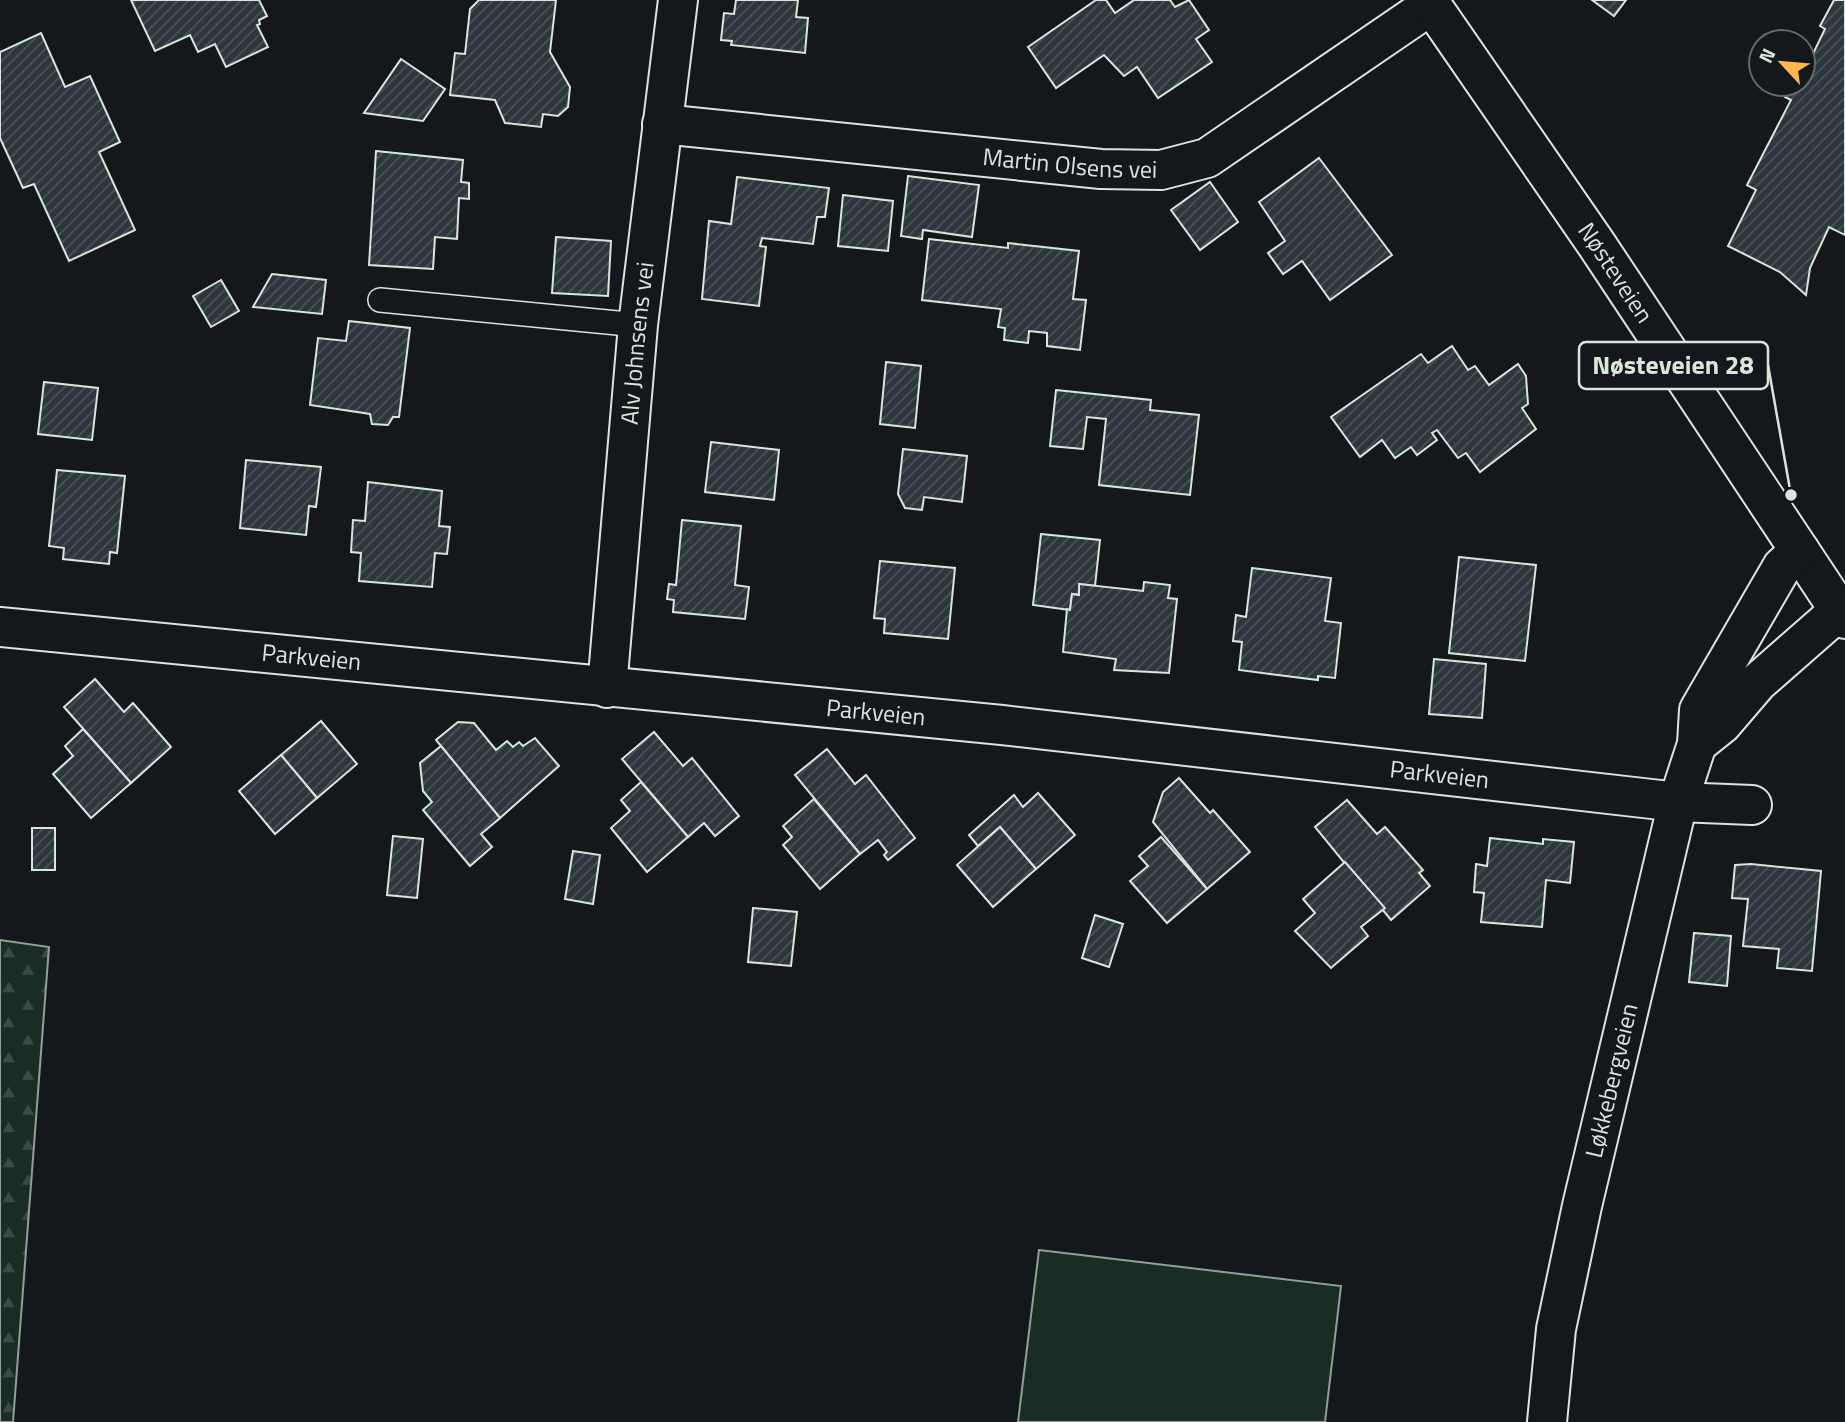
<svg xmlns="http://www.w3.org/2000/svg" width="1845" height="1422" font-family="'Titillium Web',sans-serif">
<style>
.forest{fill:url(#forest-firs);stroke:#939e99;stroke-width:2}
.pitch{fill:#1a2d24;stroke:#939e99;stroke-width:2}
.building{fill:url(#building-hatch);stroke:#d8e6dc;stroke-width:2}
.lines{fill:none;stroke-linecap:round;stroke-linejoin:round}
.lane-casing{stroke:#d8e6dc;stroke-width:26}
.street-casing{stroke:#d8e6dc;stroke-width:42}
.secondary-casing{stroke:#d8e6dc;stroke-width:42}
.lane{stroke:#14181c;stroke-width:23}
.street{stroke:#14181c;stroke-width:38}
.secondary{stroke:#14181c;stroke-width:38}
.labels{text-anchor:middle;stroke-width:5;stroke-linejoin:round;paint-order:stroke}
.street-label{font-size:24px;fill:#d8e6dc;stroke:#14181c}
.leader{fill:none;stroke:#d8e6dc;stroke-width:2.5}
.callout-dot{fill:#d8e6dc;stroke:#14181c;stroke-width:2.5}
.callout{fill:#14181c;stroke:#d8e6dc;stroke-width:2.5}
.callout-label{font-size:26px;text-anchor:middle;font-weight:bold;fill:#d8e6dc}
</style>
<defs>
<pattern id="forest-firs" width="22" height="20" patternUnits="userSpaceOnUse" patternTransform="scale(1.75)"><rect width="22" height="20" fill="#1a2d24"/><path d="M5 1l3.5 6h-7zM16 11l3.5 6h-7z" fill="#3b4b43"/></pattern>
<pattern id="building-hatch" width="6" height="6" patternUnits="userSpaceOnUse" patternTransform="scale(1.75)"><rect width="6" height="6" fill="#2c363c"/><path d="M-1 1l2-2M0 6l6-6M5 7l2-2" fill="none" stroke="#4a5358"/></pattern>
</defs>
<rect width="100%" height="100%" fill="#14181c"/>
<polygon class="forest" points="0,940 49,947 13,1422 0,1422"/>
<polygon class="pitch" points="1039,1250 1341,1286 1325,1422 1018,1422"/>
<g class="building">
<polygon points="131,0 259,0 267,16 259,20 260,24 257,25 268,47 226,67 215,44 198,52 190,35 155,51"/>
<polygon points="479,0 556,0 550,52 570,87 568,107 558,116 543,114 541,127 505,123 495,100 450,95 455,53 465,54 470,9"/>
<polygon points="736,0 798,0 796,17 808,18 805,53 731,45 732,41 721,40 724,13 734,14"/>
<polygon points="1096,0 1106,0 1115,13 1134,0 1170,0 1175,7 1189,0 1209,30 1196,39 1212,62 1158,98 1137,67 1124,76 1104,55 1056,88 1028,47"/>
<polygon points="1592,0 1626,0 1614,16"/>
<polygon points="1834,0 1845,0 1845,235 1829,227 1810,268 1806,295 1780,272 1728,246 1756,190 1747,185 1791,100 1785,97 1791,84 1803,84 1803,61 1805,58 1810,60 1825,29 1820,26"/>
<polygon points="41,33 65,87 90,76 120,142 99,152 135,230 69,261 34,184 23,188 0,138 0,52"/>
<polygon points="401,59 445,89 423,121 364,113"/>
<polygon points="376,151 463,160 461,182 469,183 469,199 459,198 457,239 435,237 433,269 369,265"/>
<polygon points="1319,158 1392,255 1330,300 1302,261 1283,274 1268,253 1285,241 1259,202"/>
<polygon points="908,176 979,185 972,237 923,230 922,239 901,236"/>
<polygon points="737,177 829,188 825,217 817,217 813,244 762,238 760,246 766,247 759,306 702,299 709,221 731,224"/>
<polygon points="1210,182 1238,222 1200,250 1171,210"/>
<polygon points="843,195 893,201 888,251 838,246"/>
<polygon points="556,237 611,241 608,296 552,293"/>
<polygon points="929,239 1008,248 1008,243 1079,251 1073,299 1086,300 1080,350 1047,346 1047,333 1029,331 1028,343 1004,340 1005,328 998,327 1001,309 922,300"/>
<polygon points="272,274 326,280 322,314 253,307"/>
<polygon points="221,280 239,311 211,327 193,296"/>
<polygon points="349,321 410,328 399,417 393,417 388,425 372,424 370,414 310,405 318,338 346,341"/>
<polygon points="1452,346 1468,370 1475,366 1489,385 1518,364 1526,376 1528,404 1522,408 1536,429 1480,472 1466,453 1458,458 1437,430 1432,433 1437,440 1417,455 1411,447 1395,458 1382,440 1360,457 1331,417 1421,354 1428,363"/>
<polygon points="886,362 921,366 915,428 880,424"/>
<polygon points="44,382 98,388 92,440 38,434"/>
<polygon points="1056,390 1151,400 1150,410 1199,415 1190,495 1099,485 1106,419 1087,417 1083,449 1050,446"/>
<polygon points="711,442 779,450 774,500 705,492"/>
<polygon points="903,449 967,456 962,502 924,497 922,510 905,508 898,494"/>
<polygon points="246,460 321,467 316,507 309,506 306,535 240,528"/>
<polygon points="57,470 125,476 117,553 110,552 109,564 63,559 64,548 49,546"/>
<polygon points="368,482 442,491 439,526 450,527 447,554 435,553 432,587 359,581 361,553 351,552 353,520 365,521"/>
<polygon points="682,520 741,526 735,585 749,587 745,619 673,612 674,600 667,599 669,584 676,585"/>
<polygon points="1041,534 1100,540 1095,586 1079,584 1079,595 1072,594 1070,610 1033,605"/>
<polygon points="1459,557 1536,565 1525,661 1449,653"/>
<polygon points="880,561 955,568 948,639 884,633 885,619 874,618"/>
<polygon points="1252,568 1331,578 1325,621 1341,623 1335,678 1318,676 1318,680 1239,670 1242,642 1233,641 1236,615 1246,617"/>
<polygon points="1144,582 1170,585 1168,598 1177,599 1169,673 1114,670 1116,659 1063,652 1067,609 1070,610 1072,594 1079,595 1079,584 1143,591"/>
<polygon points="1434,659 1486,664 1482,718 1429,714"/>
<polygon points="95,679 124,712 133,703 171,747 131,783 64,707"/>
<polygon points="321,721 357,764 317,798 281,755"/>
<polygon points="458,722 474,723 496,750 507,741 513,747 519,742 523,746 535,738 559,766 500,818 436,740"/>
<polygon points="83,729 131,783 91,818 53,774 73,756 65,746"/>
<polygon points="654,732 683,766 692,758 739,816 715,836 704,823 688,837 622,759"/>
<polygon points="441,746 500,818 481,834 492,847 470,866 423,810 432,802 423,791 420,763"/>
<polygon points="827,749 855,784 866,775 915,838 888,860 884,855 887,852 878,840 860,854 795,775"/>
<polygon points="281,755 317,798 275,834 239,791"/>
<polygon points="1179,778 1210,813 1213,810 1250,852 1207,889 1153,822 1163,792"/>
<polygon points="641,782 688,837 647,872 611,828 630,811 621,800"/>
<polygon points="1038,793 1075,835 1036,869 1000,827 978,846 969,835 1014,795 1023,807"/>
<polygon points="814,799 860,854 820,889 783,845 792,837 783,826"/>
<polygon points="1347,800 1377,834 1385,827 1423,870 1419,873 1430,886 1391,920 1315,827"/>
<polygon points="1000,827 1036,869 993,907 957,865"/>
<rect x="32" y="828" width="23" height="42"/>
<polygon points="393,836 423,839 417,898 387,895"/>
<polygon points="1161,837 1207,889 1167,923 1130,881 1148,866 1139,856"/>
<polygon points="1490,838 1543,844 1543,839 1574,842 1570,883 1546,880 1542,927 1481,922 1484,893 1474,892 1476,864 1487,866"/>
<polygon points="573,851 600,855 593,904 565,899"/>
<polygon points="1345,862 1385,908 1361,927 1368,936 1331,968 1295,931 1315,913 1303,899"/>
<polygon points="1751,864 1821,871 1812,971 1777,968 1779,949 1743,946 1748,899 1732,898 1735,865"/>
<polygon points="753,908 797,912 791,966 748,962"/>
<polygon points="1095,915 1123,924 1109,967 1082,958"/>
<polygon points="1694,933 1731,936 1727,986 1689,982"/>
</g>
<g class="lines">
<defs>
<polyline id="lane" points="380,300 638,325"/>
<g id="street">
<path id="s1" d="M662,124L1101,169L1161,170L1207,158L1431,5"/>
<path id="s2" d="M0,627L1002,725L1678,802L1752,805"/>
<path id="s3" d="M607,688L638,325L678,0"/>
</g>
<g id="secondary">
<path id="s4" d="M1428,0L1597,245L1845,619"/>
<polyline points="1697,744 1722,724 1758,682 1839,611"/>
<path id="s5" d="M1547,1422L1556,1329L1582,1206L1678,802L1697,744L1699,710L1782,567L1800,551"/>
</g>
</defs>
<use href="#lane" class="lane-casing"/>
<use href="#street" class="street-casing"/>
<use href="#secondary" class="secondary-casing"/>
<use href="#lane" class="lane"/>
<use href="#street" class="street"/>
<use href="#secondary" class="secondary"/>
</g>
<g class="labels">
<g class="street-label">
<text dy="8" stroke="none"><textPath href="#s1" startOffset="410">Martin Olsens vei</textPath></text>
<text dy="8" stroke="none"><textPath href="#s4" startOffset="331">Nøsteveien</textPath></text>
<text dy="8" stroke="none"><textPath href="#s3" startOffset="346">Alv Johnsens vei</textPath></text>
<text dy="8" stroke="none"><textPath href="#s2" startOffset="313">Parkveien</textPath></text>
<text dy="8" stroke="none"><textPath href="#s2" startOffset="880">Parkveien</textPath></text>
<text dy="8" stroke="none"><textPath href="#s2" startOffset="1447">Parkveien</textPath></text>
<text dy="8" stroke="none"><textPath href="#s5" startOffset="348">Løkkebergveien</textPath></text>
</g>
</g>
<path class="leader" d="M1791 495L1768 365"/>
<circle class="callout-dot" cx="1791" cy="495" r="7"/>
<rect class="callout" x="1579" y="342" width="189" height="47" rx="7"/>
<g class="callout-label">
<text x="1673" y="374">Nøsteveien 28</text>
</g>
<g transform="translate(1782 63) rotate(296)"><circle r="33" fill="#14181c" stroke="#626a69" stroke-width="2"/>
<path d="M0-5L12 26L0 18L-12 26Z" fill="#ffb74d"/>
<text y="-10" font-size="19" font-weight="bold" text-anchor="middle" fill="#d8e6dc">N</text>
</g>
</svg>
